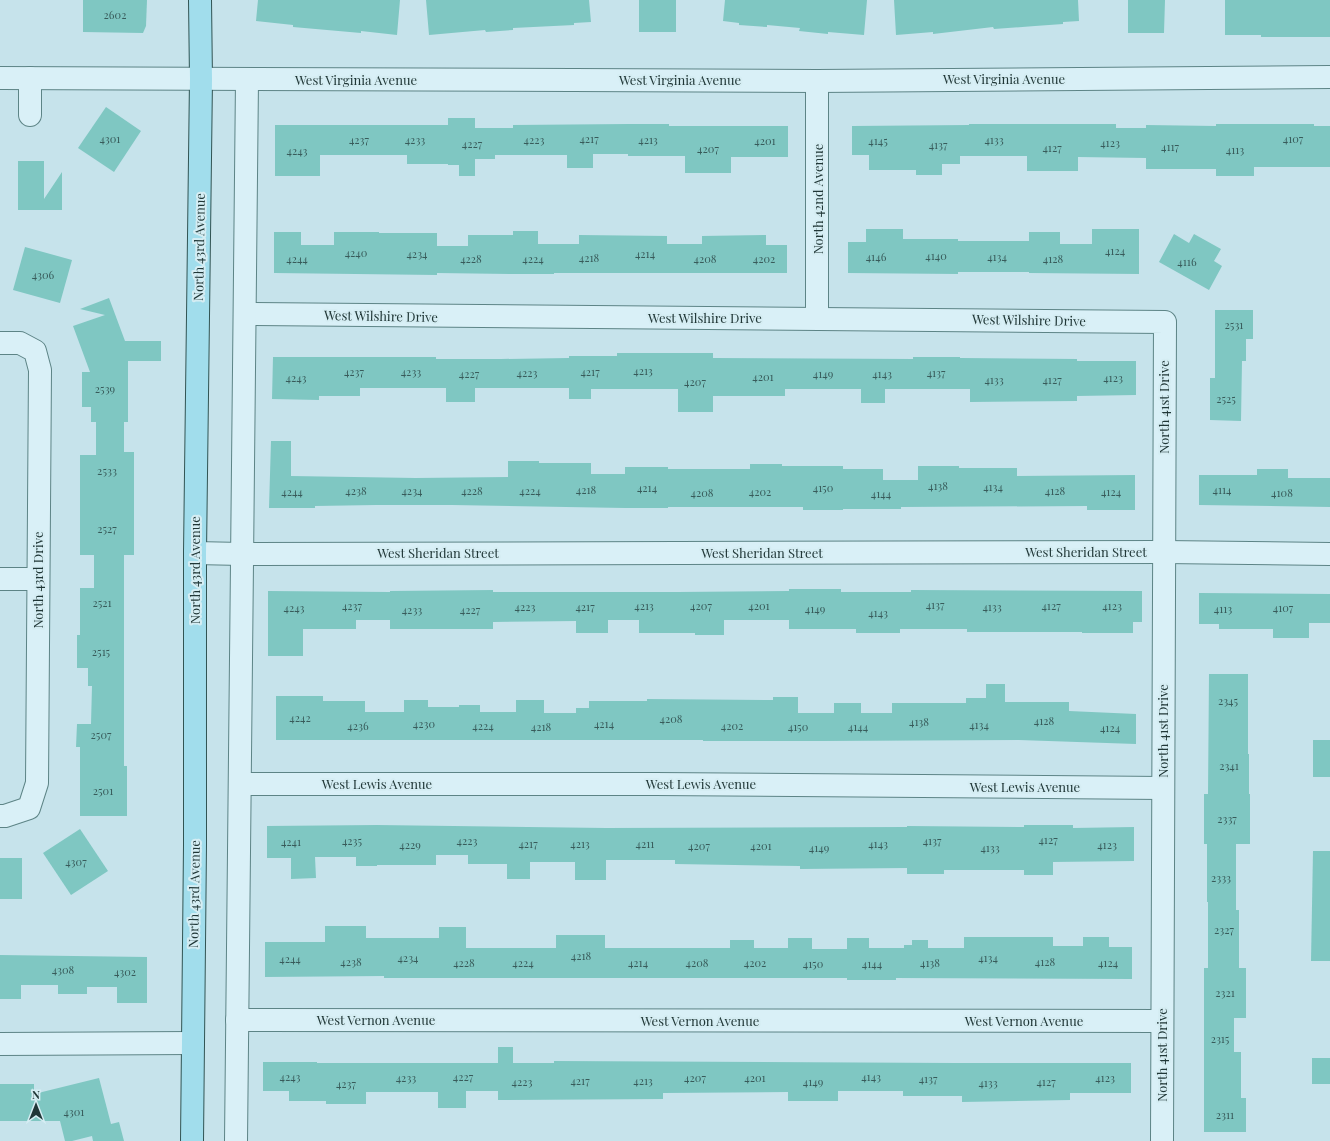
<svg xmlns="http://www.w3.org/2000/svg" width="1330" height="1141" font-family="'Playfair Display',serif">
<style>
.building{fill:#7fc7c2}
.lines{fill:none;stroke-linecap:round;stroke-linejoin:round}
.minor-casing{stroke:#5d8486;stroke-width:24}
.major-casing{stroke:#315453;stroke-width:24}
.minor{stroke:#d9f0f7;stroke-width:22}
.major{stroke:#a1ddec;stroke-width:22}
.labels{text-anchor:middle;stroke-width:4;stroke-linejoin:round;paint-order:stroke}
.number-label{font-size:11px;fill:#385b5a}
.street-label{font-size:13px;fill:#203737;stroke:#d5edf3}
</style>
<rect width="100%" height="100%" fill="#c6e3eb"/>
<g class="building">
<polygon points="83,0 147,0 146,26 143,33 83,32"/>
<polygon points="258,0 400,0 397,35 361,31 361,33 293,27 293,25 256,21"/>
<polygon points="426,0 589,0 591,22 574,23 574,25 513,28 513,30 486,32 485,30 429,35"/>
<rect x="639" y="0" width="37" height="32"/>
<polygon points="725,0 867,0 864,35 828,32 828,34 799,31 800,28 767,25 767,27 739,25 739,23 723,21"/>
<polygon points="894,0 1078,0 1079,21 1063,22 1063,24 1035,26 994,29 993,27 933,34 933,32 896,35"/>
<polygon points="1128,0 1165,0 1164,33 1128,33"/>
<polygon points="1225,0 1330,0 1330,37 1261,37 1261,35 1225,35"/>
<polygon points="106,107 141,131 114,172 78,148"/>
<polygon points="448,118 475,118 475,128 513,128 513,125 628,124 669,124 669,126 788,126 788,157 731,157 731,173 685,173 685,156 628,156 628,154 593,154 593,168 567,168 567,155 495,155 495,159 475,159 475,176 459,176 459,165 448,165 448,164 407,164 407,155 320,155 320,176 275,176 275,125 448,125"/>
<polygon points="969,124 1116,124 1116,128 1146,128 1146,125 1216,126 1216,124 1314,124 1314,126 1330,126 1330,167 1254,167 1254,176 1216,176 1216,169 1146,169 1146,158 1078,157 1078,171 1027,171 1027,156 960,156 960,164 942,164 942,175 916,175 916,170 869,170 869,155 852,155 852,126 969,125"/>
<polygon points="18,161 44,161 44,199 62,172 62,210 18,210"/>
<polygon points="866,229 903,229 903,239 958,239 958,241 1029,241 1029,232 1060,232 1060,244 1092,244 1092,229 1139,229 1139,274 1029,273 1029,272 958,272 958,274 848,273 848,242 866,242"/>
<polygon points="513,231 538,231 538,244 579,244 579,235 667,236 667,244 702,244 702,236 766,235 766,245 787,245 787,273 554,273 554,274 513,274 437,273 437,275 274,273 274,232 301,232 301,245 334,245 334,232 379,232 379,233 437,233 437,246 468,246 468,235 513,235"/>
<polygon points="1174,234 1189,243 1194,234 1221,249 1214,261 1222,266 1209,290 1159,262"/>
<polygon points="25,247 72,260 60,303 13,290"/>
<polygon points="109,298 125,341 161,341 161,361 128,361 128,422 124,422 124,452 134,452 134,555 124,555 124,766 127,766 127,816 80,816 80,747 76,747 77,724 91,724 92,686 88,686 88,668 77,668 77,635 80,635 80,588 94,588 94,555 80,555 80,455 96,455 96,422 91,422 91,407 82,407 82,372 90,372 73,326 105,315 80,309"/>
<polygon points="1215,310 1253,310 1253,339 1246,339 1246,361 1242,361 1241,421 1210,420 1210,378 1215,378"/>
<polygon points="617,353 713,353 713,358 913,359 913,357 960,357 960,358 1077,359 1077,361 1136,361 1136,395 1077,396 1077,401 970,402 970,389 885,389 885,403 861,403 861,389 785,389 785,396 713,396 713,412 678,412 678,389 591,389 591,399 569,399 569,388 475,388 475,402 446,402 446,388 360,388 360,396 319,396 319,400 272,399 273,357 436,357 436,359 501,359 569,358 569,356 617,356"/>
<polygon points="271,441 291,441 291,476 416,478 508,477 508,461 539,461 539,463 591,463 591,474 625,474 625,467 668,467 668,469 750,469 750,464 782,464 782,466 843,466 843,469 883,469 883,480 918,480 918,466 959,466 959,468 1017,468 1017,476 1135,475 1135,510 1087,510 1087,506 901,507 901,509 843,509 843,510 803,510 803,507 668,507 668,508 625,508 452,505 376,505 315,506 315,508 269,508"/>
<polygon points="1257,469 1288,469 1288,478 1330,478 1330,507 1199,505 1199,475 1257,475"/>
<polygon points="789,589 841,589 841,592 911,592 911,590 1142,591 1142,622 1133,622 1133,633 1082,633 1082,632 967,632 967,629 900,629 900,633 856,633 856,629 789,629 789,620 724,620 724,635 695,635 695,633 639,633 639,620 608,620 608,633 576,633 576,621 493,622 493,629 390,629 390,620 356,620 356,629 303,629 303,656 268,656 268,591 390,592 390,591 493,590 493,592 678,592 789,591"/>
<polygon points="1199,593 1330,594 1330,623 1309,623 1309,638 1273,638 1273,629 1219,629 1219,624 1199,624"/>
<polygon points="1209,674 1248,674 1248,754 1249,754 1249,794 1250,794 1250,844 1236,844 1236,910 1239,910 1239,968 1246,968 1246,1018 1234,1018 1234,1052 1241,1052 1241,1098 1246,1098 1246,1132 1204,1132 1204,968 1208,968 1208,902 1207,902 1207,844 1204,844 1204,794 1208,794"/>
<polygon points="986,684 1005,684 1005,702 1069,702 1069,711 1136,714 1136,744 1019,740 823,741 703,741 703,740 276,740 276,696 323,696 323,701 365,701 365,712 404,712 404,700 428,700 428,707 459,707 459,705 480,705 480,712 516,712 516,700 544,700 544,713 576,713 576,708 589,708 589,701 647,701 647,699 773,700 773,697 798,697 798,713 834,713 834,703 861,703 861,713 892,713 892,703 966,703 966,698 986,698"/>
<rect x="1313" y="740" width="17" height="37"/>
<polygon points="377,825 606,828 907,827 907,826 1024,827 1024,825 1073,825 1073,828 1134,827 1134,861 1053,862 1053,875 1024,875 1024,870 944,870 944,874 907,874 907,868 800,869 800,866 675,864 675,860 606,860 606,880 575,880 575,862 530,862 530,879 507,879 507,864 468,864 468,855 436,855 436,865 377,865 377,866 356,866 356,857 315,857 316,878 291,879 291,858 267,858 267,826"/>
<polygon points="80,829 108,871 71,895 43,853"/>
<polygon points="1313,851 1330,851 1330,961 1311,961"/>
<rect x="0" y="858" width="22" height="41"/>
<polygon points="325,926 366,926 366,938 439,938 439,927 466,927 466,948 556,948 556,935 605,935 605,948 730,948 730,940 754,940 754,948 788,948 788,938 812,938 812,949 847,949 847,938 869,938 869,948 904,948 904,945 912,945 912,940 928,940 928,948 964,948 964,937 1053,937 1053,946 1083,946 1083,937 1109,937 1109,947 1132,947 1132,979 896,978 896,980 847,980 847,978 384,978 384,976 265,977 265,942 325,942"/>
<polygon points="0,955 147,957 147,1003 117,1003 117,987 87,987 87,994 58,994 58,985 21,985 21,999 0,999"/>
<polygon points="498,1047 513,1047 513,1063 554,1063 554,1061 954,1063 1131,1063 1131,1093 1070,1093 1070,1100 962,1102 962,1096 903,1096 903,1091 838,1091 838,1101 788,1101 788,1092 663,1093 663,1099 498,1100 498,1091 466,1091 466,1108 438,1108 438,1092 366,1092 366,1104 326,1104 326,1101 289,1101 289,1091 263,1091 263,1062 317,1062 317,1063 498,1063"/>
<rect x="1312" y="1058" width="18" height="26"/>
<polygon points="99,1078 111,1124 119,1122 124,1141 93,1141 92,1136 72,1141 65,1141 60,1121 0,1121 0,1084 34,1084 34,1094"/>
</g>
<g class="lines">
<defs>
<g id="minor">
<polyline points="0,78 817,81 1330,77"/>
<polyline points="30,78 30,115"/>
<polyline points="817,81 817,318"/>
<path d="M245,314C551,318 858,319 1165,322L1162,1141"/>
<polyline points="0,343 20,343 35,351 40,370 37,783 29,808 5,816 0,816"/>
<polyline points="195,553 242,554 1164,552 1330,554"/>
<polyline points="0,579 38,579"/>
<polyline points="240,784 655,784 1163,788"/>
<polyline points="237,1020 1162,1021"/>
<polyline points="0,1044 193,1043"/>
<polyline points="236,1141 247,80"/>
</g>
<polyline id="major" points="192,1141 195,845 195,553 201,79 200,0"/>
</defs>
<use href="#minor" class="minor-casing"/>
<use href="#major" class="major-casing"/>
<use href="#minor" class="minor"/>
<use href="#major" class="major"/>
</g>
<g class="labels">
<g class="number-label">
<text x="115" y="19">2602</text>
<text x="110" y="143">4301</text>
<text x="589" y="143">4217</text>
<text x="1293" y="143">4107</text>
<text x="359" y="144">4237</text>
<text x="415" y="144">4233</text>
<text x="534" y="144">4223</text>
<text x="648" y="144">4213</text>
<text x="994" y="144">4133</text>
<text x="765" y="145">4201</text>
<text x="878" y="145">4145</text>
<text x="1110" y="147">4123</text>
<text x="472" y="148">4227</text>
<text x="938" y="149">4137</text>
<text x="1170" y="151">4117</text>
<text x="1052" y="152">4127</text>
<text x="708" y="153">4207</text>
<text x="1235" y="154">4113</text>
<text x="297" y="155">4243</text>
<text x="1115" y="255">4124</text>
<text x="356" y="257">4240</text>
<text x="417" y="258">4234</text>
<text x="645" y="258">4214</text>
<text x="936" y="260">4140</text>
<text x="876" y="261">4146</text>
<text x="997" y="261">4134</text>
<text x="589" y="262">4218</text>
<text x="297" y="263">4244</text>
<text x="471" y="263">4228</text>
<text x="533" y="263">4224</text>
<text x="705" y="263">4208</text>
<text x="764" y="263">4202</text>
<text x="1053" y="263">4128</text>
<text x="1187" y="266">4116</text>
<text x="43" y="279">4306</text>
<text x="1234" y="329">2531</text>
<text x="643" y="375">4213</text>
<text x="354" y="376">4237</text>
<text x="411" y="376">4233</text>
<text x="590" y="376">4217</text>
<text x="527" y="377">4223</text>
<text x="936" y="377">4137</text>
<text x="469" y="378">4227</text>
<text x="823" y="378">4149</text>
<text x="882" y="378">4143</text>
<text x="763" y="381">4201</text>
<text x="296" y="382">4243</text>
<text x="1113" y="382">4123</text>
<text x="994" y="384">4133</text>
<text x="1052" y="384">4127</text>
<text x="695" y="386">4207</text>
<text x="105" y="393">2539</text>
<text x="1226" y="403">2525</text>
<text x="107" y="475">2533</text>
<text x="938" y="490">4138</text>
<text x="993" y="491">4134</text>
<text x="647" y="492">4214</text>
<text x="823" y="492">4150</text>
<text x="586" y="494">4218</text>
<text x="1222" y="494">4114</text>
<text x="356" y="495">4238</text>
<text x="412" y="495">4234</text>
<text x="472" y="495">4228</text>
<text x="530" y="495">4224</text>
<text x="1055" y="495">4128</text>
<text x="292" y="496">4244</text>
<text x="760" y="496">4202</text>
<text x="1111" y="496">4124</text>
<text x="702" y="497">4208</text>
<text x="1282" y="497">4108</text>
<text x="881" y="498">4144</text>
<text x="107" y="533">2527</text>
<text x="102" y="607">2521</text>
<text x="935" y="609">4137</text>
<text x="352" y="610">4237</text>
<text x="644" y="610">4213</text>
<text x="701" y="610">4207</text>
<text x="759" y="610">4201</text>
<text x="1051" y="610">4127</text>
<text x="1112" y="610">4123</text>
<text x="525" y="611">4223</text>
<text x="585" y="611">4217</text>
<text x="992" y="611">4133</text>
<text x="294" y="612">4243</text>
<text x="1283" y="612">4107</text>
<text x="815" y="613">4149</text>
<text x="1223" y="613">4113</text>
<text x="412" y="614">4233</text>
<text x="470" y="614">4227</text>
<text x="878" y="617">4143</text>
<text x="101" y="656">2515</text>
<text x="1228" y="705">2345</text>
<text x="300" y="722">4242</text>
<text x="671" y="723">4208</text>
<text x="1044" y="725">4128</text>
<text x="919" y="726">4138</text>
<text x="424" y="728">4230</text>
<text x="604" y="728">4214</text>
<text x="979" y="729">4134</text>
<text x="358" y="730">4236</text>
<text x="483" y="730">4224</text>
<text x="732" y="730">4202</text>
<text x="541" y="731">4218</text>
<text x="798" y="731">4150</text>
<text x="858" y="731">4144</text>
<text x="1110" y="732">4124</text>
<text x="101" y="739">2507</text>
<text x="1229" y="770">2341</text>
<text x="103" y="795">2501</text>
<text x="1227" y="823">2337</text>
<text x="1048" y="844">4127</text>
<text x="352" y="845">4235</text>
<text x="467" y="845">4223</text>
<text x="932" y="845">4137</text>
<text x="291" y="846">4241</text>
<text x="528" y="848">4217</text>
<text x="580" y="848">4213</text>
<text x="645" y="848">4211</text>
<text x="878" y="848">4143</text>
<text x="410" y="849">4229</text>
<text x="1107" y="849">4123</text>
<text x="699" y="850">4207</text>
<text x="761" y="850">4201</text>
<text x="819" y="852">4149</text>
<text x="990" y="852">4133</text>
<text x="76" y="866">4307</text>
<text x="1221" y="882">2333</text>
<text x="1224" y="934">2327</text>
<text x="581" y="960">4218</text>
<text x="408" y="962">4234</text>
<text x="988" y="962">4134</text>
<text x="290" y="963">4244</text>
<text x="351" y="966">4238</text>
<text x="1045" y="966">4128</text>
<text x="464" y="967">4228</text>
<text x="523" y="967">4224</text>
<text x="638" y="967">4214</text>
<text x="697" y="967">4208</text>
<text x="755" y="967">4202</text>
<text x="930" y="967">4138</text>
<text x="1108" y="967">4124</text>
<text x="813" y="968">4150</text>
<text x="872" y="968">4144</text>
<text x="63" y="974">4308</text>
<text x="125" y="976">4302</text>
<text x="1225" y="997">2321</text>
<text x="1220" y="1043">2315</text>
<text x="290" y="1081">4243</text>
<text x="463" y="1081">4227</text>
<text x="871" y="1081">4143</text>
<text x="406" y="1082">4233</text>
<text x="695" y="1082">4207</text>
<text x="755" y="1082">4201</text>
<text x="1105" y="1082">4123</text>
<text x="928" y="1083">4137</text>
<text x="580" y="1085">4217</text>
<text x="643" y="1085">4213</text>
<text x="522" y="1086">4223</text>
<text x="813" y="1086">4149</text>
<text x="1046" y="1086">4127</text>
<text x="988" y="1087">4133</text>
<text x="346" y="1088">4237</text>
<text x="74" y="1116">4301</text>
<text x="1225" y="1119">2311</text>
</g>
<g class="street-label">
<text x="1004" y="84">West Virginia Avenue</text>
<text x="356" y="85">West Virginia Avenue</text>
<text x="680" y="85">West Virginia Avenue</text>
<text transform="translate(818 199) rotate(-90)" y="5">North 42nd Avenue</text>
<text transform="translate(199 247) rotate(-89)" y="5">North 43rd Avenue</text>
<text transform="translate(381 316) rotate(1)" y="5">West Wilshire Drive</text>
<text x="705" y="323">West Wilshire Drive</text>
<text transform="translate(1029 320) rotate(1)" y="5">West Wilshire Drive</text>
<text transform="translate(1164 407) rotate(-90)" y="5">North 41st Drive</text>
<text x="1086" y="557">West Sheridan Street</text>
<text x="438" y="558">West Sheridan Street</text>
<text x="762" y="558">West Sheridan Street</text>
<text transform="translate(195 570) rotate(-90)" y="5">North 43rd Avenue</text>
<text transform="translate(38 580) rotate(-90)" y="5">North 43rd Drive</text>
<text transform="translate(1163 731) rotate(-90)" y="5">North 41st Drive</text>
<text x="377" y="789">West Lewis Avenue</text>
<text x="701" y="789">West Lewis Avenue</text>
<text x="1025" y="792">West Lewis Avenue</text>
<text transform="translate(194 894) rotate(-89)" y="5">North 43rd Avenue</text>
<text x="376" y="1025">West Vernon Avenue</text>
<text x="700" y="1026">West Vernon Avenue</text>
<text x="1024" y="1026">West Vernon Avenue</text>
<text transform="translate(1162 1055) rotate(-90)" y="5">North 41st Drive</text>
</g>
</g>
<g transform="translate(36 1105)" stroke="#d5edf3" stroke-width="3" paint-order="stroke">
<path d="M0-3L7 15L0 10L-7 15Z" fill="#203737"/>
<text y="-6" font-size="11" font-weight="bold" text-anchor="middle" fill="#203737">N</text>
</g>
</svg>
